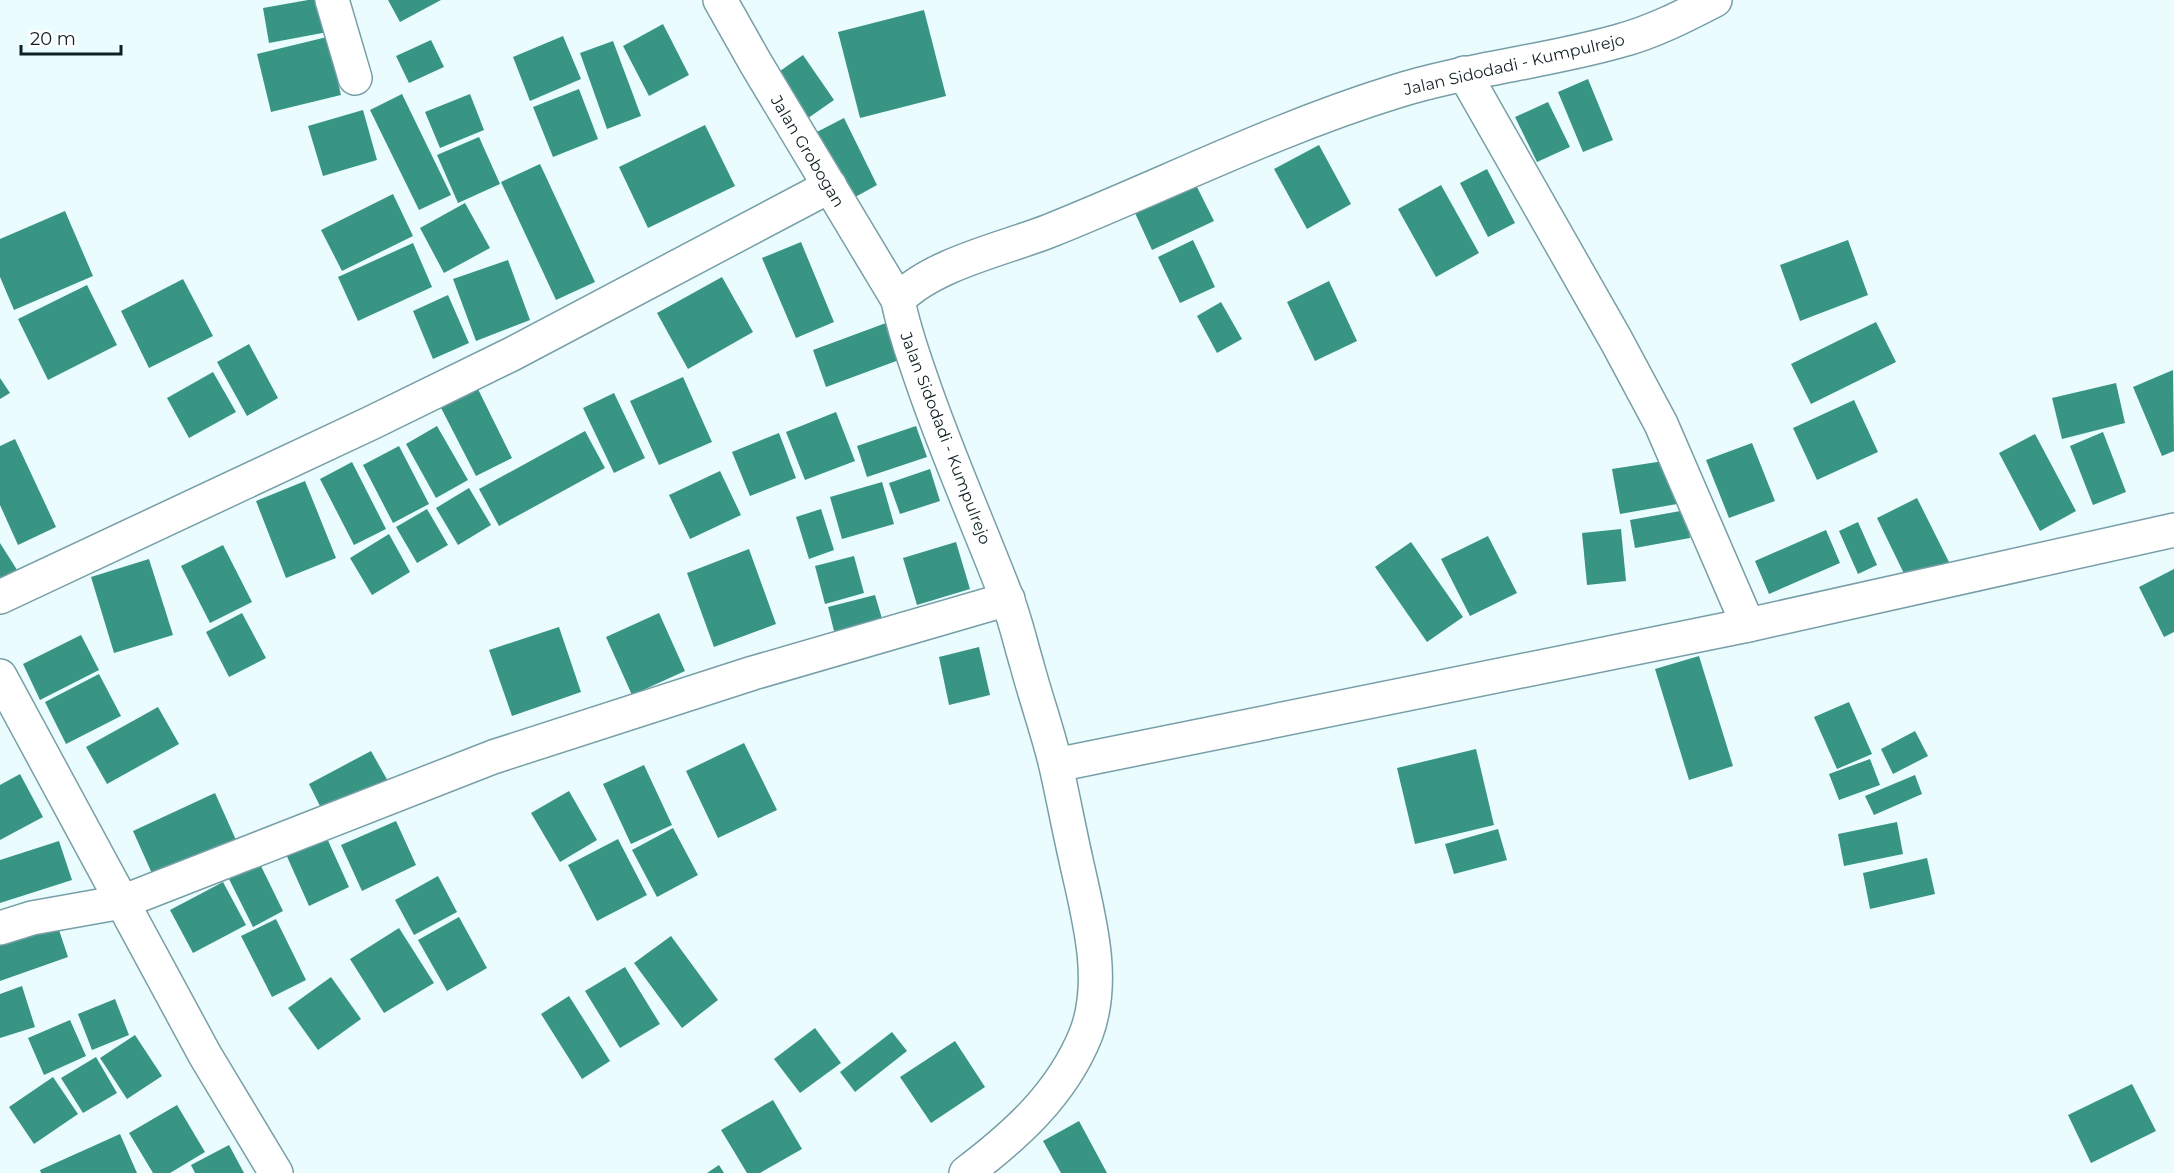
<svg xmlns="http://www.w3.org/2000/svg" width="2174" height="1173" font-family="Montserrat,sans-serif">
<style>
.building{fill:#389583}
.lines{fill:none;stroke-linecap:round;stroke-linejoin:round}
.street-casing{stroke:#779fa7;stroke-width:36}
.secondary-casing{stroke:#779fa7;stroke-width:36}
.street{stroke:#fff;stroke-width:33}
.secondary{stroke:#fff;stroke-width:33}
.labels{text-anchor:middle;stroke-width:5;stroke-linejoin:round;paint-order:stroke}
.street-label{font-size:16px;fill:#0f1f22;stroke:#fff}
</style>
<rect width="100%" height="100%" fill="#ebfcff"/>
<g class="building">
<polygon points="308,0 328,0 333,31 269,43 263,8"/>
<polygon points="388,0 441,0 400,22"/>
<polygon points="924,10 946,96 860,118 838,32"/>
<polygon points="663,24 689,75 649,96 623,46"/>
<polygon points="563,36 581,79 530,101 513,57"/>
<polygon points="327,37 341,95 271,112 257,54"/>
<polygon points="431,40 444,67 409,83 396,56"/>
<polygon points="613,41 641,116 607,129 580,53"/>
<polygon points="803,55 834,100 801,123 770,78"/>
<polygon points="1588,79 1613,140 1583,152 1558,92"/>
<polygon points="579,89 598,139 553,157 533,107"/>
<polygon points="402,94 451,195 419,210 370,110"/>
<polygon points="470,94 484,130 440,148 425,112"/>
<polygon points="1548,102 1570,147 1537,162 1515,117"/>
<polygon points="363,110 377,160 323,176 308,126"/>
<polygon points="844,118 877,185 848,201 813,134"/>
<polygon points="705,125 735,186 648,228 619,167"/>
<polygon points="479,137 500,184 458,203 437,155"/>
<polygon points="1319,145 1351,204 1307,229 1274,169"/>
<polygon points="540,164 595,282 556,300 501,182"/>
<polygon points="1487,169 1515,223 1488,237 1460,183"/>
<polygon points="1196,185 1214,221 1152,250 1135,213"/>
<polygon points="1441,185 1479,253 1436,277 1398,209"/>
<polygon points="393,194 413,236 342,271 321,230"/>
<polygon points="465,203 490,248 444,273 420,228"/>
<polygon points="65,211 93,276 14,310 0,277 0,239"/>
<polygon points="1193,240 1215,287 1180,303 1158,257"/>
<polygon points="1848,240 1868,295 1800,321 1780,265"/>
<polygon points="801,242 834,322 796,338 762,258"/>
<polygon points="413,243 432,287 358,321 338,277"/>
<polygon points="508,260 530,320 476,341 453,279"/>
<polygon points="722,277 753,332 688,369 657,313"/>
<polygon points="183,279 213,336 149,368 121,311"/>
<polygon points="1329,281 1357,341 1315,361 1287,302"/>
<polygon points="87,285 117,345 48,380 18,319"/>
<polygon points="448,295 469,343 433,359 413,311"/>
<polygon points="1221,302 1242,339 1217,353 1197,316"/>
<polygon points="1876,322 1896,362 1811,404 1791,364"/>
<polygon points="886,323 899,360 826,387 813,350"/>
<polygon points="249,344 278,398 247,416 217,362"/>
<polygon points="2173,370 2174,451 2162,456 2133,387"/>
<polygon points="213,372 236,412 189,438 167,398"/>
<polygon points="683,377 712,442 659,465 630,401"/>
<polygon points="0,378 10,393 0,399"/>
<polygon points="474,381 512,458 476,476 437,400"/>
<polygon points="2116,383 2125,423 2062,439 2052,398"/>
<polygon points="614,393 645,458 614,473 583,408"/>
<polygon points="1854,400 1878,452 1817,480 1793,428"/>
<polygon points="836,412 855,461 805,480 786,432"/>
<polygon points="437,426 468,480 436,498 406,444"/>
<polygon points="916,426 927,457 867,477 857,446"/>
<polygon points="585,431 605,468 499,526 479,489"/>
<polygon points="2103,432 2126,492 2093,505 2070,446"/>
<polygon points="779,433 796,478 750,496 732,452"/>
<polygon points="2035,434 2076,511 2040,531 1999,453"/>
<polygon points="15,439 56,527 18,545 0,505 0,446"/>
<polygon points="1752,443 1775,501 1729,518 1706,460"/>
<polygon points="399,446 429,504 393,523 363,465"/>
<polygon points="1670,460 1677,504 1620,514 1612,469"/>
<polygon points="352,462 386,529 354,545 320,479"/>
<polygon points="930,469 940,501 900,514 889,483"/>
<polygon points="720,471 741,515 690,539 669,495"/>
<polygon points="305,481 336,558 286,578 256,501"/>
<polygon points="882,482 894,524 842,539 830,497"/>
<polygon points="469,488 491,525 458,545 436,508"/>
<polygon points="1917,498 1951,566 1910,586 1877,518"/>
<polygon points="427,509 448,545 417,563 396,527"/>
<polygon points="821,509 834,550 809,559 796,517"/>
<polygon points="1686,510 1690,538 1635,548 1630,520"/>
<polygon points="1858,522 1877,565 1858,574 1839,531"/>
<polygon points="1621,529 1626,581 1587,585 1582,533"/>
<polygon points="1826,530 1840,563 1769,594 1755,561"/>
<polygon points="389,534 410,572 372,595 350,558"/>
<polygon points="1488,536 1517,593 1470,616 1441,559"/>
<polygon points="956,542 970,589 917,605 903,558"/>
<polygon points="1411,542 1463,617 1427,642 1375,567"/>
<polygon points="0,543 19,573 0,584"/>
<polygon points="223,545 252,602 210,623 181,566"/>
<polygon points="749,549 776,624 714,647 687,573"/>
<polygon points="854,556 864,593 825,604 815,566"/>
<polygon points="149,559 173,635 114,653 91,577"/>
<polygon points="2174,569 2174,632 2164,637 2139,587"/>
<polygon points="875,595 883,622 835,635 828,607"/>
<polygon points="242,613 266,658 229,677 206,632"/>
<polygon points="659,613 685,671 632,695 606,637"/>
<polygon points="559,627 581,692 512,716 489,650"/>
<polygon points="81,635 99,670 40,700 23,664"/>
<polygon points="979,647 990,695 949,705 939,657"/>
<polygon points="1699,656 1733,766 1689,780 1655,669"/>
<polygon points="99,674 121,716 66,744 45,702"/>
<polygon points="1849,702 1872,754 1837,769 1814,717"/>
<polygon points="158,707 179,744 107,784 86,747"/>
<polygon points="1915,731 1928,756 1893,774 1881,749"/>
<polygon points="744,743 777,810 718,838 686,771"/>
<polygon points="1476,749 1494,825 1415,844 1397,768"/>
<polygon points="371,751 389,783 325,816 309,784"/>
<polygon points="1870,759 1880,785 1839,800 1829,774"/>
<polygon points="644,765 672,825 631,844 603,784"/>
<polygon points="20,774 43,817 0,840 0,785"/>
<polygon points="1915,775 1922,794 1874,815 1865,796"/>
<polygon points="569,791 597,840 560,862 531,813"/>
<polygon points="215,793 236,840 154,878 133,831"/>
<polygon points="396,821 416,865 362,891 341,845"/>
<polygon points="1897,822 1903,854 1844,866 1838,834"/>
<polygon points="321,825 349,887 309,906 281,843"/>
<polygon points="673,828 698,875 657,897 632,850"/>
<polygon points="1498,829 1507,860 1454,874 1445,844"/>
<polygon points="618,839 647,895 597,921 568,865"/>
<polygon points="59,841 72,880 0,903 0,860"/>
<polygon points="1927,858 1935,894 1870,909 1863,873"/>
<polygon points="260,864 283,911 253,927 229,879"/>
<polygon points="438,876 457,912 414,935 395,900"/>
<polygon points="223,882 246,925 193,953 170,910"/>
<polygon points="459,917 487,968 447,991 418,940"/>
<polygon points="55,918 68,957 0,981 0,937"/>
<polygon points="276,919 306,980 272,997 241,936"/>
<polygon points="399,928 434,983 384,1013 350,959"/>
<polygon points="671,936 718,1000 682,1028 634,963"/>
<polygon points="625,967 660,1024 620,1048 585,991"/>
<polygon points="331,977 361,1019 318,1050 288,1008"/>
<polygon points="22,986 35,1027 0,1038 0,994"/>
<polygon points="569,996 610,1061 582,1079 541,1014"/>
<polygon points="115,999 129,1035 92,1050 78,1014"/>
<polygon points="70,1020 86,1056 44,1075 28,1038"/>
<polygon points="815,1028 841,1063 800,1093 774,1059"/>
<polygon points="892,1032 907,1051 855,1092 840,1072"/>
<polygon points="135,1035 162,1076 127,1099 100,1058"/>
<polygon points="955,1041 985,1087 931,1123 900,1077"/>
<polygon points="96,1057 117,1093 83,1113 61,1078"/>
<polygon points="53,1077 78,1114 34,1144 9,1107"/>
<polygon points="2132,1084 2156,1131 2091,1163 2068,1115"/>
<polygon points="773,1100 802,1149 760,1173 747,1173 721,1130"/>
<polygon points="177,1105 205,1152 170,1173 153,1173 129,1133"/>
<polygon points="1079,1121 1107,1173 1061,1173 1043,1141"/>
<polygon points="120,1134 137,1173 41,1173 40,1170"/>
<polygon points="229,1145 244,1173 195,1173 191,1165"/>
<polygon points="719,1165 724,1173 707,1173"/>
</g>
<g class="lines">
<defs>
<g id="street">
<polyline points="332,0 355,78"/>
<polyline points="720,0 755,62 898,300"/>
<polyline points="1464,73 1616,340 1661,424 1748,625"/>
<polyline points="0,597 371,423 512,354 830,186"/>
<polyline points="0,676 205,1055 276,1173"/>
<polyline points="1056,765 1748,625 2174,530"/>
<polyline points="0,928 32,918 122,902 493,757 753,673 1008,599"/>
</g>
<path id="secondary" d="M966,1173C1016,1135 1062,1094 1086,1034C1107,979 1088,915 1076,860C1069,829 1063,797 1056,766C1048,732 1036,699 1027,665C1020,642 1015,618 1006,596C978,523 946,452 921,378C912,352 903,327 898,300C932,264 1003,249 1049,231C1164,185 1275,129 1394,92C1467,69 1545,62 1619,41C1653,32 1684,16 1715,0"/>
</defs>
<use href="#street" class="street-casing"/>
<use href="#secondary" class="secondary-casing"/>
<use href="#street" class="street"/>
<use href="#secondary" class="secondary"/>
</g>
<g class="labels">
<g class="street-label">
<text transform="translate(1514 64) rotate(-13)" y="6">Jalan Sidodadi - Kumpulrejo</text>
<text transform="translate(808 151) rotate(59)" y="6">Jalan Grobogan</text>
<text transform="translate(946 438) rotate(69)" y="6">Jalan Sidodadi - Kumpulrejo</text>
</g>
</g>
<path d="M21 45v9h100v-9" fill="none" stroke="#0f1f22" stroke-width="3"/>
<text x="30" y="45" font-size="18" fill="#0f1f22" stroke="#ffffff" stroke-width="4.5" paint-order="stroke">20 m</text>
</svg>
